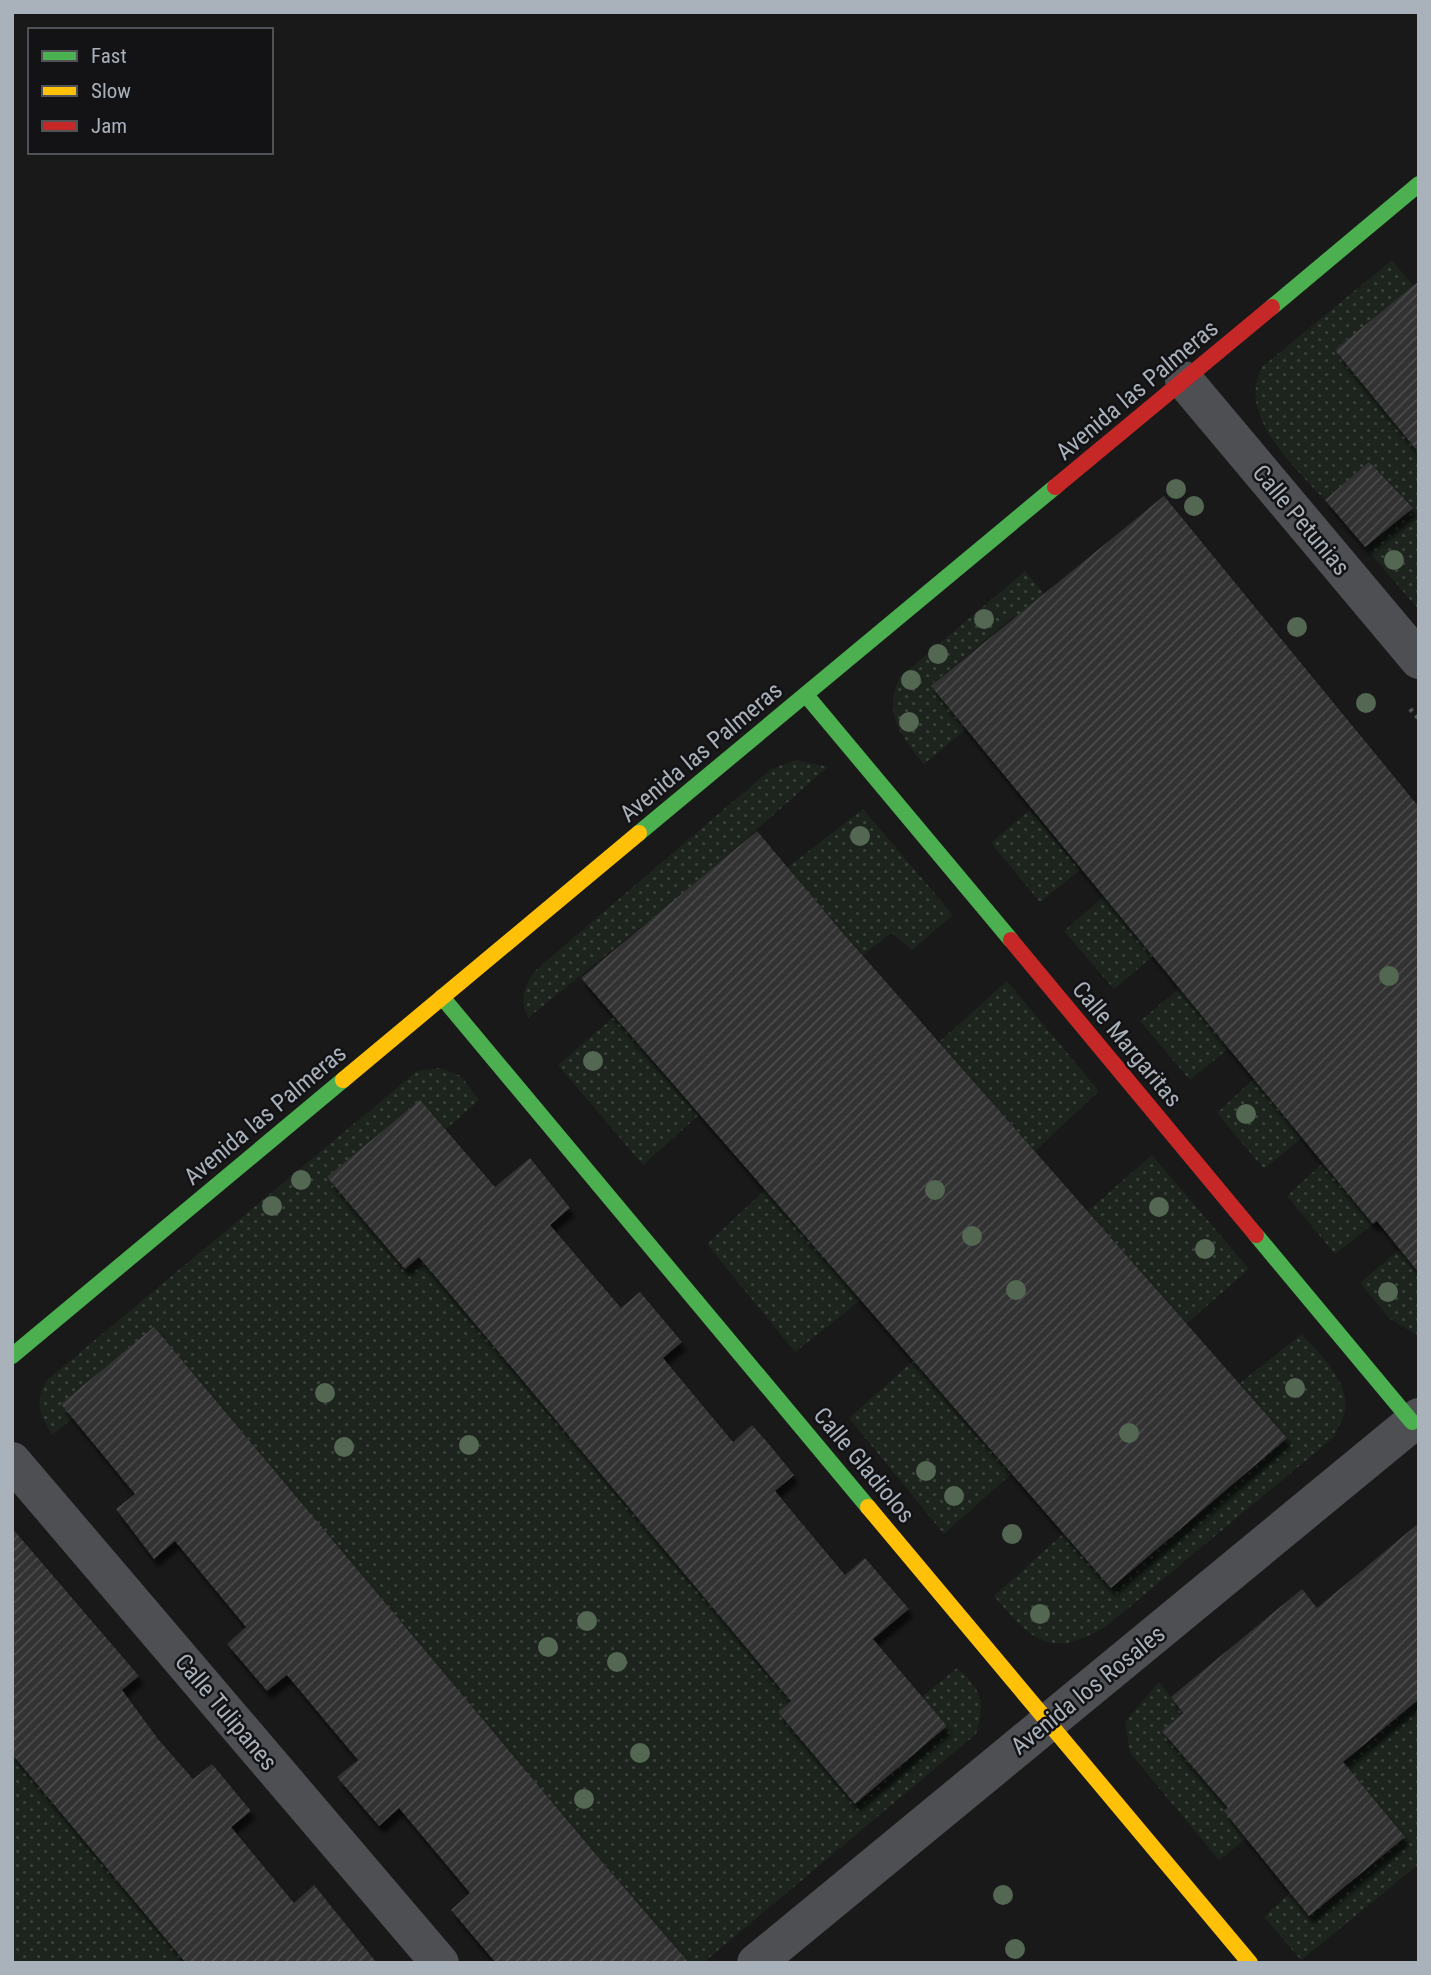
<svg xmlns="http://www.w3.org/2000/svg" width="1431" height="1975" font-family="'Roboto Condensed',sans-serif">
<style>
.park{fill:url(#park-dots)}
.building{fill:url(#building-hatch);filter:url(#shadow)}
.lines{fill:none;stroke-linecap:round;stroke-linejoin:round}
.path{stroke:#4f5054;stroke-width:4.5;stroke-dasharray:3.5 5;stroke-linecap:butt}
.street{stroke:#4d4f52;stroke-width:38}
.fast{stroke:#4caf50;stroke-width:16}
.slow{stroke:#ffc107;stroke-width:16}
.jam{stroke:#c62828;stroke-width:16}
.tree{fill:#536752}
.labels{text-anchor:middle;stroke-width:5;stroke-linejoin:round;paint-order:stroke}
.street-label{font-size:24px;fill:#a9b1bb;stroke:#131315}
</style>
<defs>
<pattern id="park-dots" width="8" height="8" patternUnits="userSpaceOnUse" patternTransform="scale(1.75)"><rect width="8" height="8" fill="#1c241d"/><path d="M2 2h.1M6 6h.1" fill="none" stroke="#3a413c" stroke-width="1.8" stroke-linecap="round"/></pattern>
<pattern id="building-hatch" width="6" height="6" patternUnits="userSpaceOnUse" patternTransform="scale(1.75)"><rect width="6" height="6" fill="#313131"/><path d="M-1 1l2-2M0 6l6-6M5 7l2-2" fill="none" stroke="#4c4c4d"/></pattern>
<filter id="shadow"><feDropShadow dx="4.5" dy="8" stdDeviation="2" flood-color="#0009"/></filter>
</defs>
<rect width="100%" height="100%" fill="#191919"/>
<g class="park">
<path d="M1392,260L1419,293L1406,292L1335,350L1400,430L1419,415V610L1365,547L1403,516L1405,500L1377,470L1361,469L1325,500C1294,466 1236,415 1262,367Z"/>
<path d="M1025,571L1074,629L1044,652L1014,616L931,685L966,729L924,764C900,735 884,715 899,678Z"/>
<path d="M796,760L828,767L691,887L1221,1495L1287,1438L1240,1383L1302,1334C1319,1353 1350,1382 1345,1411C1343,1419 1337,1429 1334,1437L1109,1624C1052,1661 1032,1642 994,1596L1064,1533L881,1190L648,921L528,1018C519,999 524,986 536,970L771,769Z"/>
<polygon points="863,809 953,915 912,950 892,933 863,955 787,868"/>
<polygon points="1030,810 1080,870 1040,902 991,843"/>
<polygon points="1104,896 1153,956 1114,989 1064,931"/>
<polygon points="1007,981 1099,1091 1035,1151 939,1042"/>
<polygon points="1180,988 1229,1048 1190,1080 1140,1021"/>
<polygon points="614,1017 699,1115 643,1165 558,1065"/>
<path d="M440,1068L461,1076L479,1100L445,1130L421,1101L328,1177L405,1269L463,1221L835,1663L778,1712L855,1803L947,1726L922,1697L957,1668C982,1690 986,1702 976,1734L703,1963H660L676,1948L599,1857L558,1891L566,1819L154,1328L73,1418L52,1435C40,1413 34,1405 46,1381L417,1071Z"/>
<polygon points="1255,1078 1302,1138 1264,1169 1217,1113"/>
<polygon points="1152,1155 1249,1269 1186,1324 1088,1211"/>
<polygon points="1324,1162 1373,1224 1335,1254 1287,1196"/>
<polygon points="765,1190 861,1300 795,1352 707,1244"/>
<polygon points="1400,1249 1419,1273 1419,1336 1390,1319 1360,1283"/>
<polygon points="913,1361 1011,1474 944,1534 849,1418"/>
<polygon points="1314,1675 1380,1731 1419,1699 1419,1864 1301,1960 1264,1917 1291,1892 1311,1914 1404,1837 1319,1734 1225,1811 1247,1838 1219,1860 1130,1753 1125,1722 1159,1682 1183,1713 1162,1731 1196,1771"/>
<polygon points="12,1715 187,1963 12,1963"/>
</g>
<g class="building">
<polygon points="1419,281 1419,453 1335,350"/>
<polygon points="1369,462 1413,508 1365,547 1325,500"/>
<polygon points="1164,496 1419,807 1419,1273 1377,1221 1373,1224 931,686"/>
<polygon points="757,831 842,932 1287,1438 1111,1588 581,978"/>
<polygon points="420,1100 495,1187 530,1158 570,1208 550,1225 621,1308 640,1292 682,1342 663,1358 733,1442 752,1425 768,1443 794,1475 775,1491 845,1575 865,1558 909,1609 873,1639 947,1726 855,1804 778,1712 791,1701 493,1345 419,1257 405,1269 327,1177"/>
<polygon points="154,1327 598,1857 689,1963 496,1963 451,1910 470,1893 399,1808 379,1826 337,1777 358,1760 287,1675 267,1691 227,1644 246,1627 175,1541 154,1559 116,1509 135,1494 61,1404"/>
<polygon points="1419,1523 1419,1699 1343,1762 1405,1837 1309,1916 1224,1811 1228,1808 1162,1731 1183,1713 1171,1697 1302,1589 1317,1608"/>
<polygon points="12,1528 139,1676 122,1690 158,1739 193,1779 212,1764 251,1811 231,1827 294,1903 314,1885 377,1963 186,1963 12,1754"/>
</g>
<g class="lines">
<polyline class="path" points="1410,709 1419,719"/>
<g class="street">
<polyline points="1184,380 1419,660"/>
<polyline points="12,1461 440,1963"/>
<polyline points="756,1963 1419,1417"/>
</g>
<g class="fast">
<polyline points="1272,307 1419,184"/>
<polyline points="806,695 1011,940"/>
<polyline points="639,833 1055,487"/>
<polyline points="442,997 868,1507"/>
<polyline points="1256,1235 1412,1422"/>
<polyline points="12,1356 343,1080"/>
</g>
<g class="slow">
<polyline points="343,1080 639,833"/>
<polyline points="868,1507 1250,1963"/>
</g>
<g class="jam">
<polyline points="1055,487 1272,307"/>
<polyline points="1011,940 1256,1235"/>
</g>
</g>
<g class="tree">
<circle cx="1176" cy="489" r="10"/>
<circle cx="1194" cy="506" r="10"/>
<circle cx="1394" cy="560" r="10"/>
<circle cx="984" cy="619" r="10"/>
<circle cx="1297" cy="627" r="10"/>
<circle cx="938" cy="654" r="10"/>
<circle cx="911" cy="680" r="10"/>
<circle cx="1366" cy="703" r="10"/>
<circle cx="909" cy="722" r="10"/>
<circle cx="860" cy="836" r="10"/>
<circle cx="1389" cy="976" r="10"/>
<circle cx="593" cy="1061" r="10"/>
<circle cx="1246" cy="1114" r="10"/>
<circle cx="301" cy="1180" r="10"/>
<circle cx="935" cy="1190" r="10"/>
<circle cx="272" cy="1206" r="10"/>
<circle cx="1159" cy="1207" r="10"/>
<circle cx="972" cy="1236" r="10"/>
<circle cx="1205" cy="1249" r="10"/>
<circle cx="1016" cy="1290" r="10"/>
<circle cx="1388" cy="1292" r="10"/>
<circle cx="1295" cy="1388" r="10"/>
<circle cx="325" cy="1393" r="10"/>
<circle cx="1129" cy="1433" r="10"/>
<circle cx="469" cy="1445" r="10"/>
<circle cx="344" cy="1447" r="10"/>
<circle cx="926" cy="1471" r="10"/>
<circle cx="954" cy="1496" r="10"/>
<circle cx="1012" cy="1534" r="10"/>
<circle cx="1040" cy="1614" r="10"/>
<circle cx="587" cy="1621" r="10"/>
<circle cx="548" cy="1647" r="10"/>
<circle cx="617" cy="1662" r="10"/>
<circle cx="640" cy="1753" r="10"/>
<circle cx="584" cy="1799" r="10"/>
<circle cx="1003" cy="1895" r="10"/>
<circle cx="1015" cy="1949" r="10"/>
</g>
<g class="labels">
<g class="street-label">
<text transform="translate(1137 390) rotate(-40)" y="8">Avenida las Palmeras</text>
<text transform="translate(1301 520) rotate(50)" y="8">Calle Petunias</text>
<text transform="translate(701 752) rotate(-40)" y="8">Avenida las Palmeras</text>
<text transform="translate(1127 1044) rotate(50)" y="8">Calle Margaritas</text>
<text transform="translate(265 1115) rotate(-40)" y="8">Avenida las Palmeras</text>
<text transform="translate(864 1465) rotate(50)" y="8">Calle Gladiolos</text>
<text transform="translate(1088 1690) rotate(-39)" y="8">Avenida los Rosales</text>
<text transform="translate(226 1712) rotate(50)" y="8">Calle Tulipanes</text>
</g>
</g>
<rect width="1431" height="1975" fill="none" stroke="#a9b1bb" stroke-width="28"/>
<rect x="28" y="28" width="245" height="126" fill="#131315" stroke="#4f5257" stroke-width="2"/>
<rect x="42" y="51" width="35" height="10" fill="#4caf50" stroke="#4f5257" stroke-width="2"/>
<text x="91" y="63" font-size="21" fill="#a9b1bb">Fast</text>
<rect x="42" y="86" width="35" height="10" fill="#ffc107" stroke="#4f5257" stroke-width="2"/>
<text x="91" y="98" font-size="21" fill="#a9b1bb">Slow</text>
<rect x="42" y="121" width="35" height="10" fill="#c62828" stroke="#4f5257" stroke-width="2"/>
<text x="91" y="133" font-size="21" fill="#a9b1bb">Jam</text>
</svg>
